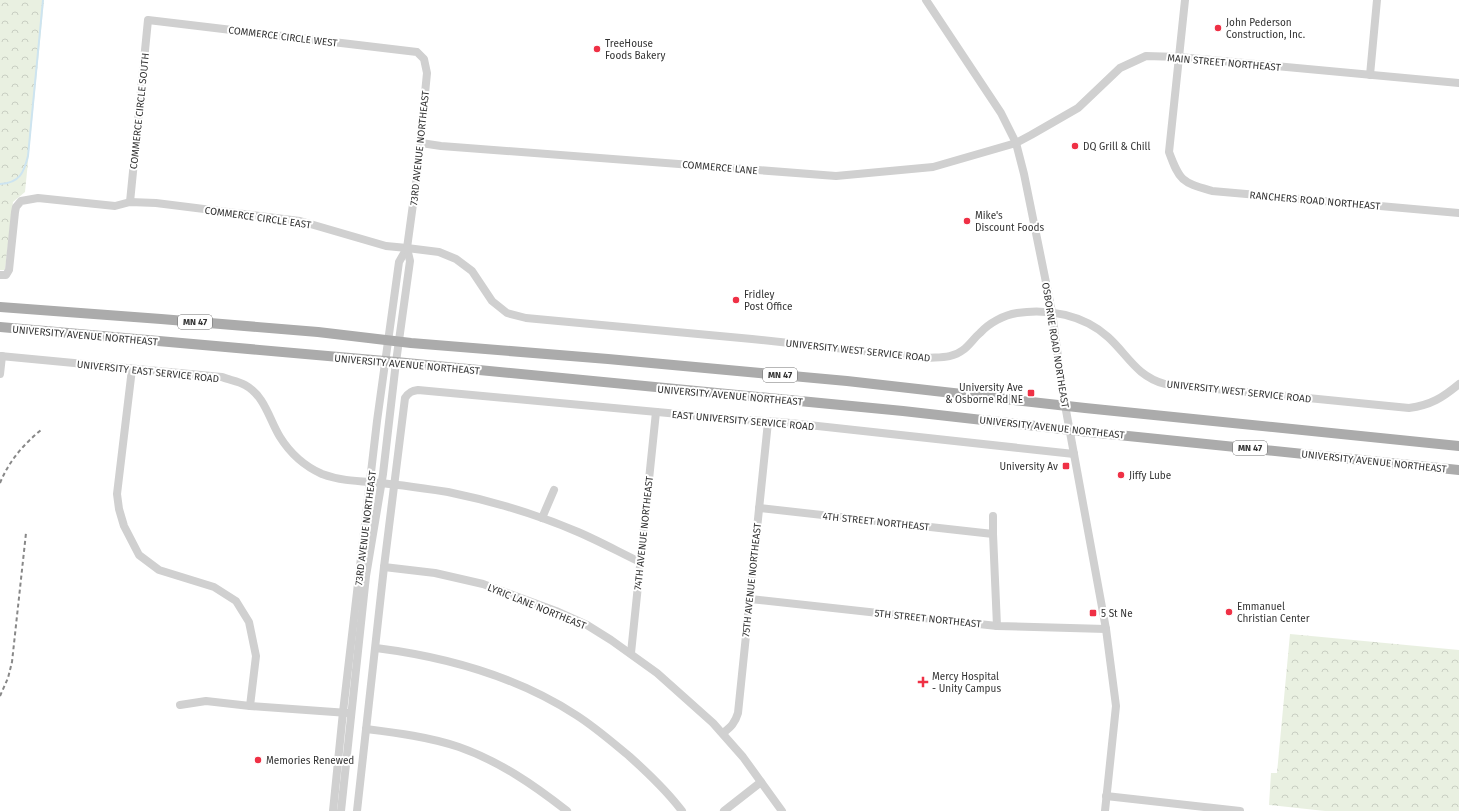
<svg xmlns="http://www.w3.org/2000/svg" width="1459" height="811" font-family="'Fira Sans',sans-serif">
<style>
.park{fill:url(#park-crowns)}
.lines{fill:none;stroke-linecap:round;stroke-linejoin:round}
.stream{stroke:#cde4f0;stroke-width:2}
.minor{stroke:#d0d0d0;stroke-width:8}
.major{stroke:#ababab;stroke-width:10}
.rail{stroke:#888;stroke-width:2;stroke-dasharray:4 3;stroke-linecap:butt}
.poi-dot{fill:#ef3045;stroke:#fff;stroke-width:1.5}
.labels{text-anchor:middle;stroke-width:4;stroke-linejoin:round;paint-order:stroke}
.shield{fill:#fff;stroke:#707070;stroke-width:1}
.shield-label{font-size:9px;font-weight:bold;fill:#333}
.poi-label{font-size:10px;fill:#333;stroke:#fff;text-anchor:start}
.street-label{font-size:10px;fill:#333;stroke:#fff}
</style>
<defs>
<pattern id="park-crowns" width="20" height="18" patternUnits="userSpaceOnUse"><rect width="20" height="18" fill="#e9f0e1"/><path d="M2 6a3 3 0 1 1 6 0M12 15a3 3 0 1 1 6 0" fill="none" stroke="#c8cec2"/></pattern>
</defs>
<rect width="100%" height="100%" fill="#fff"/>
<g class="park">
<polygon points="0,0 44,0 25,192 13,202 5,270 0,270"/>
<polygon points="1290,634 1459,650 1459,811 1325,811 1269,805 1271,773 1277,773"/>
</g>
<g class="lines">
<path class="stream" d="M0,184C20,183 24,172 28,156L43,0"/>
<g class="minor">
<polyline points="926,0 1001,113 1016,143 1024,174 1052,312 1063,394 1106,629 1116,706 1105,811"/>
<path d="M1185,0L1169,152C1180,182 1182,182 1212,191L1459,213"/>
<polyline points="1370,75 1377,0"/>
<polyline points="421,143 441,146 836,176 933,167 1016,143 1031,135 1078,108 1120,68 1146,56 1179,57 1459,83"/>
<polyline points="130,202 148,20 417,52 424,59 427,73 417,175 407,248 399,262 377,421 343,712 333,811"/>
<path d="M0,275H6L9,270L15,212L16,207L21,201L38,198L115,206L130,202L156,203L300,221L386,246L407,248L439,252L456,259L472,271L492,301L507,313L526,318L752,339L928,358C940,357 953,358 963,350C969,346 974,338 980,333C989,323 1004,315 1017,313C1048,308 1084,315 1108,337C1128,355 1136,376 1165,384L1409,408C1431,405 1442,398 1459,384"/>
<path d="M0,356L222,377C229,380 238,381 245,385C265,396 269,419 280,437C290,453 304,466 322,474C338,480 354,481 370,482C395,484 422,488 448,492C492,501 536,514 578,532C599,541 619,552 640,562"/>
<polyline points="132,369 117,494 119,509 124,526 139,555 159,570 214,587 236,601 249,622 256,656 250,706"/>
<polyline points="0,374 2,356"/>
<polyline points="759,508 993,534"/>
<polyline points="993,516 993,534 997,626"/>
<polyline points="542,518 554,490"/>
<polyline points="384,567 435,573 483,584 556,611 587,625 611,640 657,673 713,723 743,757 782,811"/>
<polyline points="750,599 997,626 1106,629"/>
<path d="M376,648C447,657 516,676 576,715C595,727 612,742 629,756C648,773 667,791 682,811"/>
<polyline points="631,653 656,412"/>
<polyline points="180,705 206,701 250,706 348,713"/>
<path d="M366,729C398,733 429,737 459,747C499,761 534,785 567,811"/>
<path d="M723,733C731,727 735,723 738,713L768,422"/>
<polyline points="1106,796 1240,811"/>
<polyline points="341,811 366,576 383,474 396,362 410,261 407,248"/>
<path d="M357,811L384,567L405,398C409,392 412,391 418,390L744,420L781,422L1074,454"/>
<polyline points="724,811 761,782"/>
</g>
<g class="major">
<polyline points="0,307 161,319 318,332 411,343 608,359 847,381 1085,408 1459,446"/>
<polyline points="0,327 396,362 903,411 1089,432 1459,470"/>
</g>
<g class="rail">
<path d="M0,483C9,461 23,445 41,430"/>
<polyline points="0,696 8,678 12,662 26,533"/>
</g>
</g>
<g class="poi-dot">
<circle cx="1218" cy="28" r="4"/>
<circle cx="597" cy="49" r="4"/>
<circle cx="1075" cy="146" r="4"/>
<circle cx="967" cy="221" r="4"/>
<circle cx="736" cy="300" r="4"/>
<rect x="1027" y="389" width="8" height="8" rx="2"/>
<rect x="1062" y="462" width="8" height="8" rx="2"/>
<circle cx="1121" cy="475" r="4"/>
<circle cx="1229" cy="612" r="4"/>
<rect x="1089" y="609" width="8" height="8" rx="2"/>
<path d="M921 676h4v4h4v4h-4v4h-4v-4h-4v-4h4z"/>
<circle cx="258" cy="760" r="4"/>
</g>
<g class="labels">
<g class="shield">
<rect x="178" y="315" width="34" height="14" rx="3"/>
<rect x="763" y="368" width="34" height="14" rx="3"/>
<rect x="1233" y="441" width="34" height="14" rx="3"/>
</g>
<g class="shield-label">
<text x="195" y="325">MN 47</text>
<text x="780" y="378">MN 47</text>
<text x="1250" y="451">MN 47</text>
</g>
<g class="poi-label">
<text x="1226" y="26">John Pederson<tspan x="1226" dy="12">Construction, Inc.</tspan></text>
<text x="605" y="47">TreeHouse<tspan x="605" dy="12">Foods Bakery</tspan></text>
<text x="1083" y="150">DQ Grill &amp; Chill</text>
<text x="975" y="219">Mike's<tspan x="975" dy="12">Discount Foods</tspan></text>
<text x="744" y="298">Fridley<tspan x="744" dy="12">Post Office</tspan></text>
<text x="1023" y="391" text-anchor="end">University Ave<tspan x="1023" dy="12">&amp; Osborne Rd NE</tspan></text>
<text x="1058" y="470" text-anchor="end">University Av</text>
<text x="1129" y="479">Jiffy Lube</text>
<text x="1237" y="610">Emmanuel<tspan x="1237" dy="12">Christian Center</tspan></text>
<text x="1101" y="617">5 St Ne</text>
<text x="932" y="680">Mercy Hospital<tspan x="932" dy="12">- Unity Campus</tspan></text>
<text x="266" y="764">Memories Renewed</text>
</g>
<g class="street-label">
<text transform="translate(283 36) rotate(7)" y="4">COMMERCE CIRCLE WEST</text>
<text transform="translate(1224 62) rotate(5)" y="4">MAIN STREET NORTHEAST</text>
<text transform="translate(139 111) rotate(-84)" y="4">COMMERCE CIRCLE SOUTH</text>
<text transform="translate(419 148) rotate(-84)" y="4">73RD AVENUE NORTHEAST</text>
<text transform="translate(720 167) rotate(5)" y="4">COMMERCE LANE</text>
<text transform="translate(1315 200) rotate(5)" y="4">RANCHERS ROAD NORTHEAST</text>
<text transform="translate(258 217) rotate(8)" y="4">COMMERCE CIRCLE EAST</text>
<text transform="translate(85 335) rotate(5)" y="4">UNIVERSITY AVENUE NORTHEAST</text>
<text transform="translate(1056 345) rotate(81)" y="4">OSBORNE ROAD NORTHEAST</text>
<text transform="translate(858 350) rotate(6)" y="4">UNIVERSITY WEST SERVICE ROAD</text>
<text transform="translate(407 364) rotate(5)" y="4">UNIVERSITY AVENUE NORTHEAST</text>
<text transform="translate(148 371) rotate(6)" y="4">UNIVERSITY EAST SERVICE ROAD</text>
<text transform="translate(1239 391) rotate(6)" y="4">UNIVERSITY WEST SERVICE ROAD</text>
<text transform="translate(730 395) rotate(5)" y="4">UNIVERSITY AVENUE NORTHEAST</text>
<text transform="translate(743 420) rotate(5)" y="4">EAST UNIVERSITY SERVICE ROAD</text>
<text transform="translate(1052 427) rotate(6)" y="4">UNIVERSITY AVENUE NORTHEAST</text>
<text transform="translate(1374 461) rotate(6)" y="4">UNIVERSITY AVENUE NORTHEAST</text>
<text transform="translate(876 521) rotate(6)" y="4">4TH STREET NORTHEAST</text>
<text transform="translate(365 528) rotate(-83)" y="4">73RD AVENUE NORTHEAST</text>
<text transform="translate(643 533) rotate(-84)" y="4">74TH AVENUE NORTHEAST</text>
<text transform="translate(751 580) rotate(-84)" y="4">75TH AVENUE NORTHEAST</text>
<text transform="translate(537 606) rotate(22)" y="4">LYRIC LANE NORTHEAST</text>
<text transform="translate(928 618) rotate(6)" y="4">5TH STREET NORTHEAST</text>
</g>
</g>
</svg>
